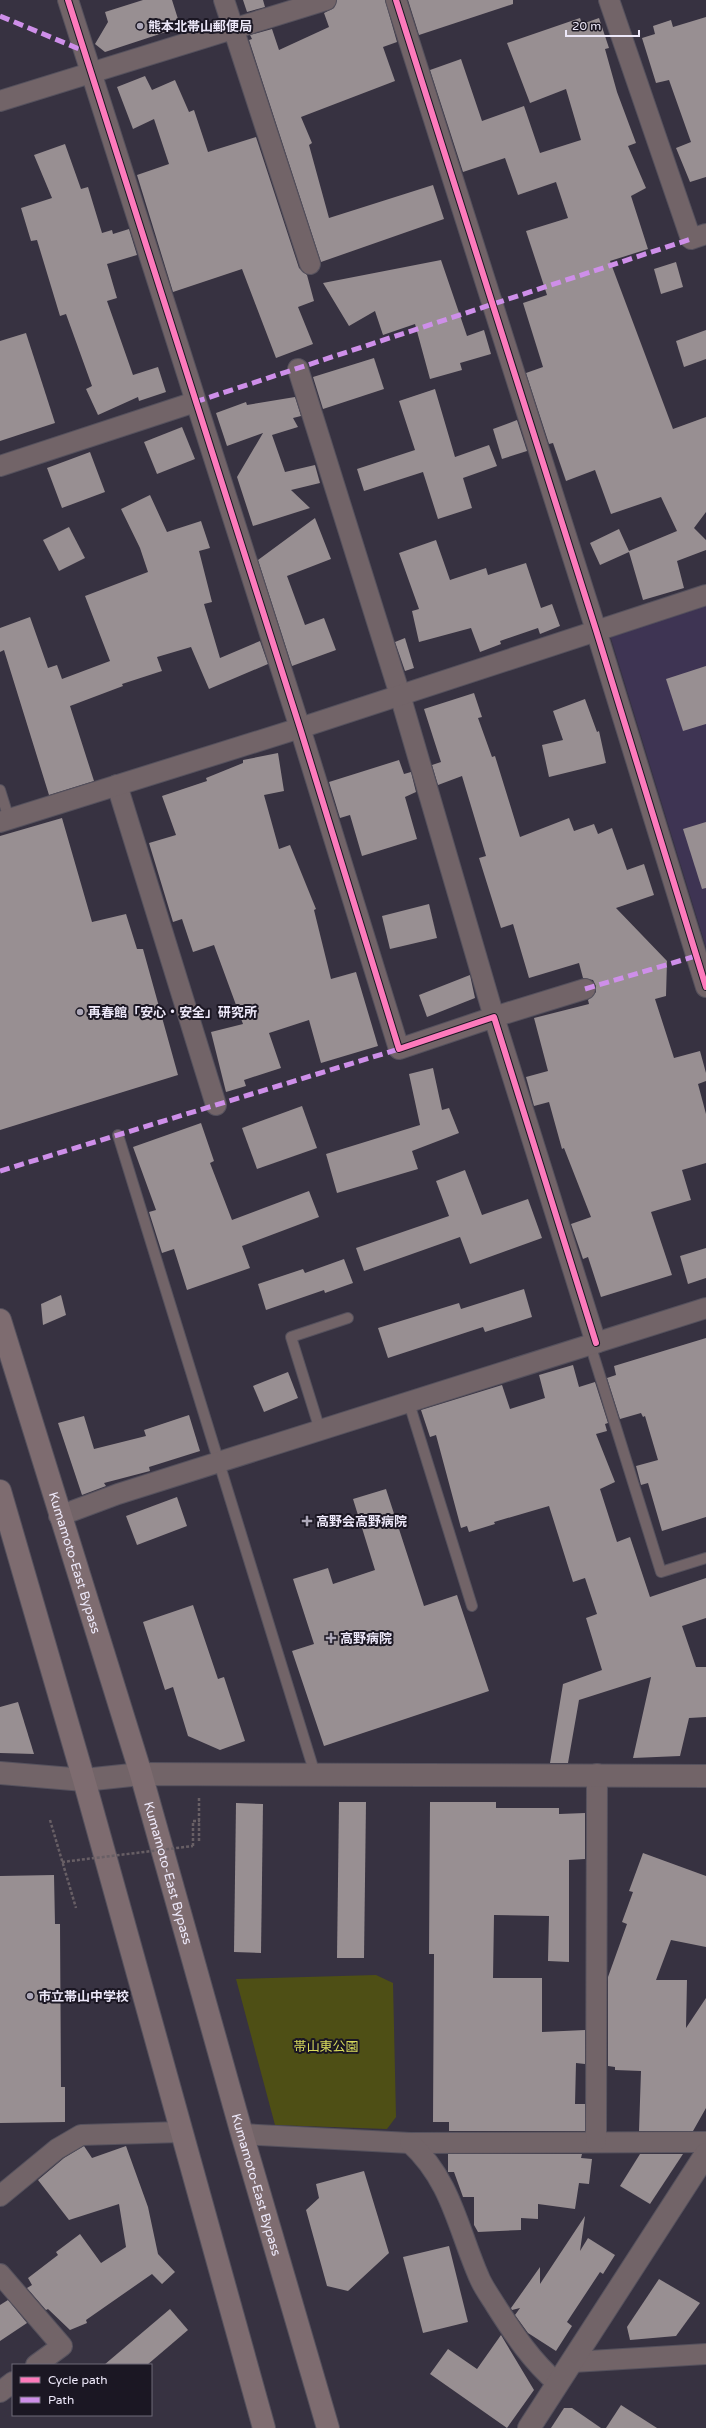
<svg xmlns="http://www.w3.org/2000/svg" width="706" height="2428" font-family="'Varela Round','Noto Sans JP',sans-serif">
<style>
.built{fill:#3e3453}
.green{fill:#4e4f15}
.building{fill:#988f92}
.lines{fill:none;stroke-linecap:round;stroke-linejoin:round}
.service-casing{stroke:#55515d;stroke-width:12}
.minor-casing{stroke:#55515d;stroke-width:22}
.tertiary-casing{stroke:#55515d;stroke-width:24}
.trunk-casing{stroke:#55515d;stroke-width:24}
.path{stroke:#685f65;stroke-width:2.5;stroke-dasharray:3 2;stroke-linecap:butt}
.service{stroke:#726468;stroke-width:10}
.minor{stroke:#726468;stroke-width:20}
.tertiary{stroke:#726468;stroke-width:22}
.trunk{stroke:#7e6c70;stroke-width:22}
.path-bridge{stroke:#685f65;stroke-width:2.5;stroke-dasharray:3 2;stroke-linecap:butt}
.quiet{stroke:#ce8fe9;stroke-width:5;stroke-dasharray:10 5;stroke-linecap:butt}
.cycleway-casing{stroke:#1b1723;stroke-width:8}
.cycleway{stroke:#fd7abc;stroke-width:6}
.poi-dot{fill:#ada8b9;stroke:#1b1723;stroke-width:1.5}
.labels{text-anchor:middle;stroke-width:4;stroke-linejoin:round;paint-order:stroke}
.poi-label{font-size:13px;font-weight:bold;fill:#ede8f9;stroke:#1b1723;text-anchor:start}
.street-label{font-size:13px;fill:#ede8f9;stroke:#1b1723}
.park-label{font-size:13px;fill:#d9dc5d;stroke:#1b1723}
</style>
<rect width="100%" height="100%" fill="#373241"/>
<polygon class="built" points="706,605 706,947 610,635"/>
<polygon class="green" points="376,1975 393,1983 396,2117 387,2129 275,2125 236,1979"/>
<g class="building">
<polygon points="143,0 172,0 178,19 170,22 172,30 105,52 95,44 108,22 105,12"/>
<polygon points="243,0 263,0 265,7 247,12"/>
<polygon points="337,0 385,0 397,42 383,47 395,81 301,117 312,143 309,145 329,218 433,185 444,219 321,262 249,40 252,39 250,35 272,29 279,50 329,27 324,13 334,8"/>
<polygon points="408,0 513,0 513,4 419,35"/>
<polygon points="706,17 706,177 690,182 676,148 691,142 669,80 656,83 642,38 655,34 653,26 671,20 673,27"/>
<polygon points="580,18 582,24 599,18 609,48 605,49 617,92 636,143 628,146 646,188 631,196 648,249 610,261 673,429 706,417 706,512 694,528 706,540 706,550 677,561 684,588 643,600 629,552 600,565 590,543 619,529 629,551 677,531 661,497 611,514 595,470 566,481 553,443 549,444 526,373 543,367 523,303 547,295 526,231 568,218 556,182 518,195 505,158 463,172 430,70 461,59 482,121 524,106 540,153 581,140 566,89 530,103 507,43"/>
<polygon points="145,76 152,90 175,80 189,112 194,110 208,152 256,137 299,268 307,275 314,301 298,307 313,344 276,358 242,269 173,292 137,175 169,164 154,119 133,129 117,87"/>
<polygon points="65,144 81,189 88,187 102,233 112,230 113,234 129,229 137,255 107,264 117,298 107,301 133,375 158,367 166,392 139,401 138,397 98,415 86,389 92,386 66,314 60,316 37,240 31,241 21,208 52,198 34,155"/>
<polygon points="441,260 467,336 484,330 491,354 460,363 462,370 430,379 415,324 383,335 375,311 349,326 323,283"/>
<polygon points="676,262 683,287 661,294 654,269"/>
<polygon points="706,330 706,359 684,367 676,341"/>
<polygon points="26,333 55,423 0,441 0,341"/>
<polygon points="374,358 384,389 323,409 313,377"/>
<polygon points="435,389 455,457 489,445 497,466 463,478 472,508 438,519 423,472 364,491 357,469 415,450 399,401"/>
<polygon points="295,397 301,416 293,418 298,427 272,435 285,472 315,465 320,483 291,490 310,508 253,526 237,477 263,433 227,446 216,413 246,402 247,405"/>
<polygon points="517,420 527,451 502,459 493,429"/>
<polygon points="182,427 195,459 157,474 144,442"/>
<polygon points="90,452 105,492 62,508 47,468"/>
<polygon points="150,495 167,532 201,521 210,548 199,551 212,602 204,604 220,658 260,641 268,664 209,689 191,647 157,657 162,671 122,684 123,686 70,706 94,781 49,795 4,650 0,652 0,628 30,617 48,668 57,665 62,679 110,661 85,596 148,572 140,548 121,509"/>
<polygon points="315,518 331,559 287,576 305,625 324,618 336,650 292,666 258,560"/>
<polygon points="69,527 85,558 59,571 43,540"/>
<polygon points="436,540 450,580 486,568 488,575 526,563 541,608 552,604 560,626 540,634 538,628 500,641 501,644 480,652 471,628 419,642 412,611 419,609 399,553"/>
<polygon points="405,638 414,668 405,671 395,642"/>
<polygon points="706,666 706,724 683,731 666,679"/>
<polygon points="474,693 482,717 478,718 492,757 495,756 520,837 569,818 574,831 594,824 598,834 612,828 627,870 644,864 654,895 616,908 667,961 666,996 655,999 674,1058 700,1051 706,1073 706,1081 698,1084 706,1114 706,1163 682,1170 691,1200 651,1212 672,1275 601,1297 588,1257 583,1259 571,1224 591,1217 564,1148 562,1149 549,1102 534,1106 526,1077 548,1071 534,1018 589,1004 588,1000 596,992 596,986 593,980 583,978 579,963 529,978 513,924 501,928 479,858 486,856 462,776 438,785 432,765 441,762 424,709"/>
<polygon points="585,699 597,732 599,731 606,763 549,777 542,745 563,740 553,711"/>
<polygon points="278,753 284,791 264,795 279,849 290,845 316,909 314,910 331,979 356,972 378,1046 321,1063 309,1020 269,1033 281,1068 244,1080 246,1086 226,1092 211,1032 243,1024 214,945 193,952 182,919 173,922 149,843 176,835 162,796 207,781 206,778 243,763 243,760"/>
<polygon points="399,760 404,774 411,772 416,792 405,797 417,839 362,856 350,815 340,818 329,782"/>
<polygon points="62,818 92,922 126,914 137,949 143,949 178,1075 0,1130 0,836"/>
<polygon points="706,822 706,888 702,889 683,829"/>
<polygon points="429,904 437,938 390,949 382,916"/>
<polygon points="470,975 475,998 427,1017 419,995"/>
<polygon points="433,1068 442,1110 449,1108 459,1133 412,1151 418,1169 337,1193 326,1154 420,1125 409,1074"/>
<polygon points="302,1106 317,1148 257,1169 242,1128"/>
<polygon points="201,1123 214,1161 210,1163 232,1220 309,1191 319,1217 242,1246 250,1268 187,1290 174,1249 162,1253 149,1212 156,1210 133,1147"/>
<polygon points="465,1170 482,1215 528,1199 542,1238 470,1264 460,1237 364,1271 356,1248 449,1216 436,1181"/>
<polygon points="706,1248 706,1278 688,1284 680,1256"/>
<polygon points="344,1259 353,1283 325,1293 324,1290 266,1310 258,1284 303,1269 305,1273"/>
<polygon points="524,1289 532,1317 485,1332 483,1327 388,1358 378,1328 459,1303 461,1309"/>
<polygon points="61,1295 66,1315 43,1325 41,1304"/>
<polygon points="706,1338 706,1517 662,1531 648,1483 641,1485 636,1466 658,1460 645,1416 643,1417 641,1413 620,1419 607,1378 616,1375 614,1366"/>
<polygon points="573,1365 579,1387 595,1382 608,1423 605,1424 607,1431 596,1434 615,1482 600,1489 617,1542 630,1537 650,1597 706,1578 706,1618 682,1626 696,1667 706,1667 706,1717 689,1718 680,1756 633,1758 651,1677 579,1700 568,1763 550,1763 563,1684 602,1670 586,1618 597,1614 585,1578 573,1582 549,1506 494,1522 495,1524 469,1532 467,1526 461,1528 436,1435 430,1437 421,1410 502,1385 510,1409 545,1398 539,1375"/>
<polygon points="288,1372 298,1398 264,1412 253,1386"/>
<polygon points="189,1415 200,1451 149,1467 150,1471 104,1483 106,1486 82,1495 58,1423 84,1416 94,1449 146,1436 144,1430"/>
<polygon points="386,1489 424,1606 457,1595 489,1691 324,1746 292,1651 314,1644 293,1579 328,1568 333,1584 375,1570 353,1499"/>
<polygon points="177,1497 187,1526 137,1545 126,1516"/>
<polygon points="193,1605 218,1679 224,1677 245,1741 220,1750 188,1736 173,1687 165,1690 143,1622"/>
<polygon points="18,1702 34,1754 0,1753 0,1707"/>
<polygon points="339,1802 366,1802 364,1958 337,1958"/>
<polygon points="430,1802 496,1802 496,1808 559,1808 559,1814 585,1813 585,1859 569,1860 569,1962 548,1961 549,1916 494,1915 493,1978 542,1978 542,2032 585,2030 585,2064 576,2063 575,2104 585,2104 585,2131 449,2131 449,2122 433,2122 434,1954 429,1954"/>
<polygon points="236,1803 263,1804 261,1953 234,1952"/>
<polygon points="643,1853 706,1876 706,1947 671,1940 656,1980 687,1980 686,2028 706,1998 706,2108 693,2131 639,2131 641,2071 615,2070 615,2067 608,2066 608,1977 627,1924 622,1922 633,1892 629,1891"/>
<polygon points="54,1875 55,1924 60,1924 61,2087 65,2087 65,2122 0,2123 0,1876"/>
<polygon points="84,2146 92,2158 126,2146 148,2207 158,2254 175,2272 162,2284 152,2274 86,2320 87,2323 70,2330 48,2309 46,2310 27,2288 32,2285 28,2278 58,2255 56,2252 80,2234 101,2263 126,2247 119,2204 69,2220 38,2180 64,2158"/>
<polygon points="448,2154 582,2154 581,2158 592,2159 589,2184 579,2183 575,2209 538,2204 538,2219 521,2218 521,2230 478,2232 474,2225 474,2197 463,2197 454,2172 448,2172"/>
<polygon points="640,2154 683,2154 650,2204 620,2186"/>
<polygon points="364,2171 389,2253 348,2291 327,2286 306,2210 319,2198 316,2184"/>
<polygon points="585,2216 580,2251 588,2238 615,2255 603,2274 600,2272 567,2322 572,2326 556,2351 528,2333 515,2315 520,2308 512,2310 511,2308 540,2267 540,2284"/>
<polygon points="449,2246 468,2322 423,2333 403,2257"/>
<polygon points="659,2279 700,2303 676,2336 630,2340 627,2327"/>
<polygon points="8,2300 27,2323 0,2341 0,2305"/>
<polygon points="170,2309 188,2330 147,2365 104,2365"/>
<polygon points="501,2335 534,2390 507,2428 430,2374 448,2349 477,2369"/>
<polygon points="621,2405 657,2428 606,2428"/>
<polygon points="564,2408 572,2408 601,2428 551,2428"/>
</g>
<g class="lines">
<defs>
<g id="service">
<polyline points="0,790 9,819"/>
<polyline points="118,1135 315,1774"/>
<polyline points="590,1344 661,1572 706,1558"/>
<polyline points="409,1403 472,1606"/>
<polyline points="320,1430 291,1337 348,1318"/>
</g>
<g id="minor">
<polyline points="68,0 300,728 399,1049 494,1017 596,1343"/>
<polyline points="224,0 310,264"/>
<polyline points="396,0 596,630 706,987"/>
<polyline points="609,0 691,239 706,234"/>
<polyline points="0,101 326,0"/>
<polyline points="298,369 400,695 494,1017 585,989"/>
<polyline points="0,466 195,402"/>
<polyline points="117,785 216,1105"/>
<polyline points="0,822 300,728 706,595"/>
<polyline points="59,1516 118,1494 706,1308"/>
<polyline points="242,2134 410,2143 706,2142"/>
<polyline points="596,2141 597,1774"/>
<path d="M410,2143C451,2180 458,2229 479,2277C483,2287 490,2296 496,2306C515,2336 531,2360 558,2384"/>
<polyline points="0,2196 57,2149 81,2135 181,2132"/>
<polyline points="0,2274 62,2346 36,2365"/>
<polyline points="573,2362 706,2354"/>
<polyline points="0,2392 13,2382"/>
</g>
<g id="tertiary">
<polyline points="0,1773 84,1780 141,1774 706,1776"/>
<polyline points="529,2428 706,2154"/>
</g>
<g id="trunk">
<path id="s1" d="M0,1320L141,1774L242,2134L328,2428"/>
<polyline points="0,1491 84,1780 264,2428"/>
</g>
</defs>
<use href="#service" class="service-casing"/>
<use href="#minor" class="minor-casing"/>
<use href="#tertiary" class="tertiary-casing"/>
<use href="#trunk" class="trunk-casing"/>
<g class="path">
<polyline points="199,1798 199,1842"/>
<polyline points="50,1820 76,1908"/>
<polyline points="193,1846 193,1821 200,1821"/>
</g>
<use href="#service" class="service"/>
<use href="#minor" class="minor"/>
<use href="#tertiary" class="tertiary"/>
<use href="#trunk" class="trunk"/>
<polyline class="path-bridge" points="62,1862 193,1846"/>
<g class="quiet">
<polyline points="0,16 84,51"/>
<polyline points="195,402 691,239"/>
<polyline points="585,989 696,956"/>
<polyline points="0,1171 399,1049"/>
</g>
<defs>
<g id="cycleway">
<polyline points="68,0 300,728 399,1049 494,1017 596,1343"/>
<polyline points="396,0 596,630 706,987"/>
</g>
</defs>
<use href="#cycleway" class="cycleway-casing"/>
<use href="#cycleway" class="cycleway"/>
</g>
<g class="poi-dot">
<circle cx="140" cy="26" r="4"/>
<circle cx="80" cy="1012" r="4"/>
<path d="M305 1515h4v4h4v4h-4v4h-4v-4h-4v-4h4z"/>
<path d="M329 1632h4v4h4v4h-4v4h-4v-4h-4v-4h4z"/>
<circle cx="30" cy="1996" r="4"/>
</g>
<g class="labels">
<g class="poi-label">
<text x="148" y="31">熊本北帯山郵便局</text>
<text x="88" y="1017">再春館「安心・安全」研究所</text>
<text x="316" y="1526">高野会高野病院</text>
<text x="340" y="1643">高野病院</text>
<text x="38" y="2001">市立帯山中学校</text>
</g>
<g class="street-label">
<text dy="5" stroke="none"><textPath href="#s1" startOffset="254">Kumamoto-East Bypass</textPath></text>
<text dy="5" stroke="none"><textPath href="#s1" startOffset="578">Kumamoto-East Bypass</textPath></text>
<text dy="5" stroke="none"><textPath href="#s1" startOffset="902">Kumamoto-East Bypass</textPath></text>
</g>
<g class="park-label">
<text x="326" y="2051">帯山東公園</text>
</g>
</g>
<rect x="12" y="2364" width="140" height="52" fill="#1b1723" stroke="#6f6b79"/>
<rect x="20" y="2377" width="20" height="6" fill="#fd7abc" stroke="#6f6b79"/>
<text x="48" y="2384" font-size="12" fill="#ede8f9">Cycle path</text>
<rect x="20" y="2397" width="20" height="6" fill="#ce8fe9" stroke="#6f6b79"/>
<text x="48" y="2404" font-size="12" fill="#ede8f9">Path</text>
<path d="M566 30v6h73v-6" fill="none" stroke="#ede8f9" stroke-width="2"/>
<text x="572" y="30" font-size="12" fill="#ede8f9" stroke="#1b1723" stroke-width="3" paint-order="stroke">20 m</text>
</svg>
